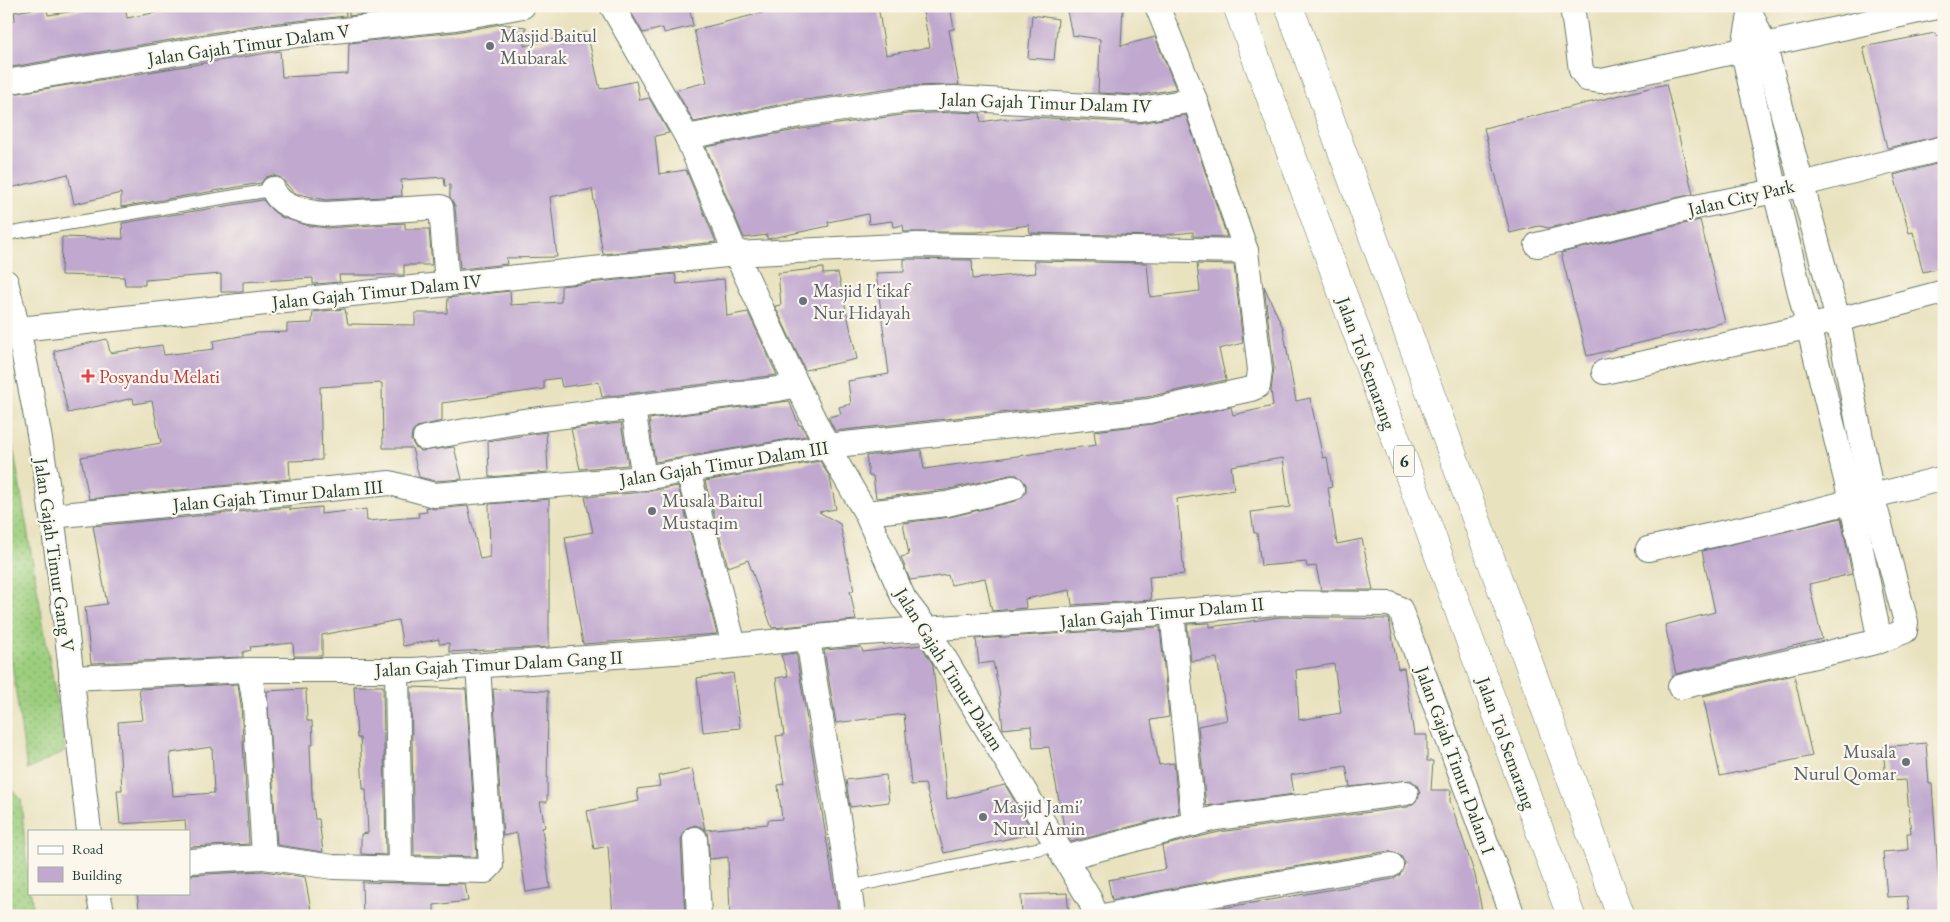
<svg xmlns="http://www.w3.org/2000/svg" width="1950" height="922" font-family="'EB Garamond',serif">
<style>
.grass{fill:url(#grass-dots);stroke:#5e8659}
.building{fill:#c0a8cf;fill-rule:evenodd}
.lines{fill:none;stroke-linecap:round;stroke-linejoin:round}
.lane-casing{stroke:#667765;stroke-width:14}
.street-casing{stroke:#667765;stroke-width:26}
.highway-casing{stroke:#667765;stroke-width:29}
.lane{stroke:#fff;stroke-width:12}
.street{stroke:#fff;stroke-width:24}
.highway{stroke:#fff;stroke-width:28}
.worship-dot{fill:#6b7280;stroke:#fbf7ec;stroke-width:2}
.health-dot{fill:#e0444e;stroke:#fbf7ec;stroke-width:2}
.labels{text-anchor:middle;stroke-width:4.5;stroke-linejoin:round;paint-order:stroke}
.shield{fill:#fbf7ec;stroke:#61756b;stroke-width:1}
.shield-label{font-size:18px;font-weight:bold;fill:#1f3d34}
.worship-label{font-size:19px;fill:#5b616d;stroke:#fbf7ec;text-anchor:start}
.street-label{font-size:19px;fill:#1f3d34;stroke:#fbf7ec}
.health-label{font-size:19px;fill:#be3a42;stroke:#fbf7ec;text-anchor:start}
</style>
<defs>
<pattern id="grass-dots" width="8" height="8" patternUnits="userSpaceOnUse" patternTransform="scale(1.25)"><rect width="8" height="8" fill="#9cce7e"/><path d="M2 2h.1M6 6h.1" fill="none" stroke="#7fa868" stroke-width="1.8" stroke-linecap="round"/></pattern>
</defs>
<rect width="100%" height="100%" fill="#fbf7ec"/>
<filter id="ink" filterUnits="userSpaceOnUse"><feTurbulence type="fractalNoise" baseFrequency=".02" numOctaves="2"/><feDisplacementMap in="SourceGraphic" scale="10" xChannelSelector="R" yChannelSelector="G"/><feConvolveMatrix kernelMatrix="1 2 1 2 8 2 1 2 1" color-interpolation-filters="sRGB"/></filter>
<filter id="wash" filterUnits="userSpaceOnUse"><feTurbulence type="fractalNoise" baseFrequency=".0096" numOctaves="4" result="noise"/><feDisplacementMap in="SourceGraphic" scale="20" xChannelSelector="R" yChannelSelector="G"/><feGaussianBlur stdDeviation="1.12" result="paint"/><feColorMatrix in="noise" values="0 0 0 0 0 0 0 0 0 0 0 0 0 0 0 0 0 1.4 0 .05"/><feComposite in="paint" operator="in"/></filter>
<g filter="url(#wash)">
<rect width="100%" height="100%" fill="#e9e2bf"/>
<g class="grass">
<polygon points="6,406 65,751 27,770 6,622"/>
<polygon points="6,784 21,799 29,893 31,893 33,916 6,916"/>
</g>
<g id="blocks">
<g class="building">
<polygon points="110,6 125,6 127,18 191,6 345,6 346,16 258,25 6,68 6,21 15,20 14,12 47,7 48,15"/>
<polygon points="349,6 436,6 349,16"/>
<polygon points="657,6 689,6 693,26 664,33 663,28 643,33 631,12"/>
<polygon points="789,6 878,6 886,55 930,47 922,6 950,6 954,29 949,30 959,85 905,86 798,101 694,122 676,90 707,82 694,30"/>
<polygon points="1066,6 1123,6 1121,46 1155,37 1176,89 1140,95 1098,93 1100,39 1072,35"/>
<polygon points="1032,15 1058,19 1054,60 1028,58"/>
<polygon points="501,24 526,27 524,46 587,32 600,89 636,81 640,100 649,98 669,133 655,136 659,174 686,170 716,242 603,254 592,189 550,197 557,257 506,258 507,264 460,269 455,206 450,197 450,185 445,186 444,177 401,180 402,196 326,200 294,193 281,178 273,175 266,177 261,183 121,207 121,193 74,204 68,174 10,188 6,173 6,95 280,51 282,77 348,74 349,43 456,32"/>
<polygon points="1935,33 1936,36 1944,35 1944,135 1887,148 1863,47"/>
<polygon points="1666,84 1693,194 1549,228 1539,226 1510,233 1484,128"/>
<polygon points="954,112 980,113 981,122 1006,118 1006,120 1031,117 1140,123 1186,115 1227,237 1193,236 1193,232 1155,236 1030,233 1029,225 978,232 904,232 903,225 893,227 892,221 869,224 868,214 828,222 829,226 767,239 767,235 744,238 706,147 802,129 908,114"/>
<polygon points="1944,162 1944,267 1923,272 1913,232 1909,233 1894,175"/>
<polygon points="263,200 272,210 281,217 309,226 327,228 405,223 405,229 429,229 432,265 404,265 404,275 339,275 340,282 313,284 313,278 243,282 243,292 221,292 221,274 145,280 145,285 125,285 124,277 61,275 62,237 123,239 122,223"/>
<polygon points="1700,220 1725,322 1587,356 1561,253"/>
<polygon points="904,259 972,260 973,279 1036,273 1034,261 1147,263 1150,297 1200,291 1197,264 1234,265 1243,343 1219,349 1226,380 1147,397 835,431 828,417 841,414 839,407 851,404 848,381 889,374 876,273 904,272"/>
<polygon points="823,268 823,274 838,273 857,359 805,370 775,306 781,305 778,273"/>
<polygon points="675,274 677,284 724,279 727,316 748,312 777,375 602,397 599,382 562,387 560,378 544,380 544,389 442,403 442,421 417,427 412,433 411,440 415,447 421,451 454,447 462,479 435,481 419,477 412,448 383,448 382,383 320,387 322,460 289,461 290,479 89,499 81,457 161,443 152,401 134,404 133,398 68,413 54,351 107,339 110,353 162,345 164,355 214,349 213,341 257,333 287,332 287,324 312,323 313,312 345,309 348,324 415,325 415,313 447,313 448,298 510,291 511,305 561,302 561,286"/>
<polygon points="1264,286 1283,328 1296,401 1310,398 1323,458 1327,457 1332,487 1328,488 1337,544 1362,539 1373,590 1321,590 1316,566 1307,567 1306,562 1261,566 1257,533 1254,533 1251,512 1290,507 1283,458 1231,466 1234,490 1177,499 1184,574 1149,577 1151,600 1072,605 1070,590 1025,599 1026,608 992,611 985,578 951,585 948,575 910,580 901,557 909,555 903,523 950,517 1016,501 1026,492 1026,484 1017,475 1010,475 945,490 876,498 873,476 869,476 866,456 921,450 924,469 1096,445 1094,431 1152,424 1231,407 1233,415 1273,406 1271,390 1274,368"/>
<polygon points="789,401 799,425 801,425 807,436 655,462 649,419"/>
<polygon points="621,423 628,465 580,469 571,429"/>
<polygon points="546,432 548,472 489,477 488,441"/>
<polygon points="820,461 830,478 836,509 819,512 840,524 854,591 850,591 856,620 772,628 748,560 728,567 705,481"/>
<polygon points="678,486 717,634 583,644 565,537 593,532 585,497 645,492"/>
<polygon points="549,499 549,647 449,652 449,643 439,644 439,639 403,646 398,620 322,635 322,656 294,656 293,643 250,647 251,650 243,652 243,657 91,663 85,607 107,604 93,526 290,507 290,510 321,507 321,514 366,509 367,521 419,517 418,513 427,512 426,507 435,509 468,506 480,559 490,557 489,504"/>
<polygon points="1841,518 1852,574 1809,584 1822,639 1676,674 1665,625 1715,612 1702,551"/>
<path d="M1280,617L1389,619L1398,669L1404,668L1414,735H1427V761H1433L1431,790H1451L1450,801L1475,875L1483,916H1175L1393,879L1400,875L1405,863L1401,856L1389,851L1245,875L1112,900L1108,880L1166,869L1162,846L1219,832L1408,807L1418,799L1420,792L1417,785L1411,780L1350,787L1346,766L1291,775L1294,794L1206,806L1198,726L1227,720L1217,658L1191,661L1187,624L1210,623V627ZM1334,664L1341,713L1299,720L1296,670Z"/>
<polygon points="1160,627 1169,717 1151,720 1159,765 1174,763 1179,814 1071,842 1064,827 1049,747 1033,748 1031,726 1003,729 999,690 993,662 979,664 976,639"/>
<polygon points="921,645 933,665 947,799 1005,785 1034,833 944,853 925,784 911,785 904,714 836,723 824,650 861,647 863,652"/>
<polygon points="796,653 839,916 730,916 728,857 710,859 707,832 702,827 695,825 687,828 681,839 685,916 613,916 608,846 594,849 587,811 639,801 637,789 660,786 658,776 692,769 705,830 768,824 768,820 782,819 778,785 784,784 776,736 784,735 776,678 788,676 781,655"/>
<polygon points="733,673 740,728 703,732 697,678"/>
<polygon points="1794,675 1812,756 1720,776 1703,696"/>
<path d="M238,684L241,706L249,844L189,847V831H186L185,820L120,824L117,790H122L118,722L143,720L139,689ZM212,747L214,793L173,796L170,753Z"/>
<polygon points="354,686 383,686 386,855 361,854 361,834 368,833 366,789 363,789 360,738 357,738"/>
<polygon points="411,687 466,689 477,857 414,855"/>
<polygon points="306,689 307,721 312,721 313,745 310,745 312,795 315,819 319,819 323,852 277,845 267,691"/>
<polygon points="493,689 548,691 547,802 540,802 545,827 542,828 550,888 526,892 517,833 503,836"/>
<polygon points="1926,743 1929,784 1932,784 1941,916 1909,916 1907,896 1887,897 1883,852 1908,850 1907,833 1911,833 1906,780 1886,781 1883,747"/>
<polygon points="886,775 889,802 850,807 846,780"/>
<polygon points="263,871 305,877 312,916 140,916 137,893 189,893 189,875"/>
<polygon points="362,882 465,884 468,901 434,905 434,916 363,916"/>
<polygon points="1067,893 1069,916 1022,916 1021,895"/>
</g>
</g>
</g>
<g filter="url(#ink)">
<use href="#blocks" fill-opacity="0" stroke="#667765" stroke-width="1"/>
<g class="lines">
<defs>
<g id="lane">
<polyline points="6,234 277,189"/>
<polyline points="849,887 1056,845"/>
</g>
<g id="street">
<polyline points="612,6 687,137 736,254 797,385 827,446 866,513 904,599 927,629 1090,900 1096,916"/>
<polyline points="1572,6 1581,70 1587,79 1602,81 1941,6"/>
<polyline points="1750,15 1743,52 1775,191 1851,500 1880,641"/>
<polyline points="6,82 260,39 455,18 523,6"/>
<polyline points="687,137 800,115 907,100 954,98 1141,109 1195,100"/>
<path d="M273,189C279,208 309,213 326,214L441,207L447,284"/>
<polyline points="1537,245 1691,208 1775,191 1944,148"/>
<path d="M6,282C54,461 67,648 89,831"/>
<polyline points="19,329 736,254 917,245 1246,251"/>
<polyline points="1604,372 1838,320 1944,292"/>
<polyline points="633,408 644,478"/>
<polyline points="425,438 517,422 778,389 797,385"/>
<polyline points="688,471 734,645"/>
<polyline points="866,513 947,504 1013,488"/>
<polyline points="52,516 390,483 434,495 644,478 827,446 1149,411 1251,389 1258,386 1260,370 1246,251 1195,100 1157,6"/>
<polyline points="1648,549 1763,524 1944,478"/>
<polyline points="1172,612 1194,824"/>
<path d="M808,638C822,731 841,823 853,916"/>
<polyline points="397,670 400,869"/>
<polyline points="71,678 249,670 413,670 688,651 836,635 1147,614 1279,603 1390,604 1400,609 1513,916"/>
<polyline points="1680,687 1880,641 1905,631 1906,622 1872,495 1838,320 1765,47 1748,6"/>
<polyline points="695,839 699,916"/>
<polyline points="264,857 333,867 485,871 491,865 478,666"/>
<polyline points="1064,858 1216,818 1406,793"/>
<polyline points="189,861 264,857 255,704 249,670"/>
<polyline points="98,893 103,916"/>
<path d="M1104,916C1199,896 1295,880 1391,865"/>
</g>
<g id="highway">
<polyline points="1237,6 1571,916"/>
<polyline points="1289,6 1621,916"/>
</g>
</defs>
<use href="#lane" class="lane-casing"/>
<use href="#street" class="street-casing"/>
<use href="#highway" class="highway-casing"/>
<use href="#lane" class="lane"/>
<use href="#street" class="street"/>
<use href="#highway" class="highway"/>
</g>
</g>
<g class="worship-dot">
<circle cx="490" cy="46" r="5"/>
<circle cx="803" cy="301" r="5"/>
<circle cx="652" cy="511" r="5"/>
<circle cx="1906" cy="762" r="5"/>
<circle cx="983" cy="817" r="5"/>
</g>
<path class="health-dot" d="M85.5 368.5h5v5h5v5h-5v5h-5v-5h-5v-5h5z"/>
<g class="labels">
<rect class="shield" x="1394" y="445.5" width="20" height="31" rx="4"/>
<g class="shield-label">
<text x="1404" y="467">6</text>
</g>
<g class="worship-label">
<text x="500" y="42">Masjid Baitul<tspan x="500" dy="22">Mubarak</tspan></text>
<text x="813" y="297">Masjid I'tikaf<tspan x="813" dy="22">Nur Hidayah</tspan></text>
<text x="662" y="507">Musala Baitul<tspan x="662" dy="22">Mustaqim</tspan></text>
<text x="1896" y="758" text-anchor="end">Musala<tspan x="1896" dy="22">Nurul Qomar</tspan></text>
<text x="993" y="813">Masjid Jami'<tspan x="993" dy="22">Nurul Amin</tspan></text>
</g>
<g class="street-label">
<text transform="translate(249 44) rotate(-8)" y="7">Jalan Gajah Timur Dalam V</text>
<text transform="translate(1046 102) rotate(2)" y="7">Jalan Gajah Timur Dalam IV</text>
<text transform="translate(1741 197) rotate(-13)" y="7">Jalan City Park</text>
<text transform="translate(377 291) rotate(-6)" y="7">Jalan Gajah Timur Dalam IV</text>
<text transform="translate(1367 363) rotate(70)" y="7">Jalan Tol Semarang</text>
<text transform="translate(724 463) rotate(-9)" y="7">Jalan Gajah Timur Dalam III</text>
<text transform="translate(278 495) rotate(-5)" y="7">Jalan Gajah Timur Dalam III</text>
<text transform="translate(55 555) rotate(82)" y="7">Jalan Gajah Timur Gang V</text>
<text transform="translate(1162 612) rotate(-5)" y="7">Jalan Gajah Timur Dalam II</text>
<text transform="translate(499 663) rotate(-3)" y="7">Jalan Gajah Timur Dalam Gang II</text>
<text transform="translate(950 669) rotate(58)" y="7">Jalan Gajah Timur Dalam</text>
<text transform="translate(1507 743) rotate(70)" y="7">Jalan Tol Semarang</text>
<text transform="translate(1456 760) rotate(70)" y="7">Jalan Gajah Timur Dalam I</text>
</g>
<g class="health-label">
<text x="99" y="383">Posyandu Melati</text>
</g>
</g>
<rect width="1950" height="922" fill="none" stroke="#fbf7ec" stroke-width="25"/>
<rect x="28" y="830" width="162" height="65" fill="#fbf7ec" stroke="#a3ada2"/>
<rect x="38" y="846" width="25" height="8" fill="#ffffff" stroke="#a3ada2"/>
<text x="72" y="854" font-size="15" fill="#1f3d34">Road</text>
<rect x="38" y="867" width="25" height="15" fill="#c0a8cf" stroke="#a3ada2"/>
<text x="72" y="880" font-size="15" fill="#1f3d34">Building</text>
</svg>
